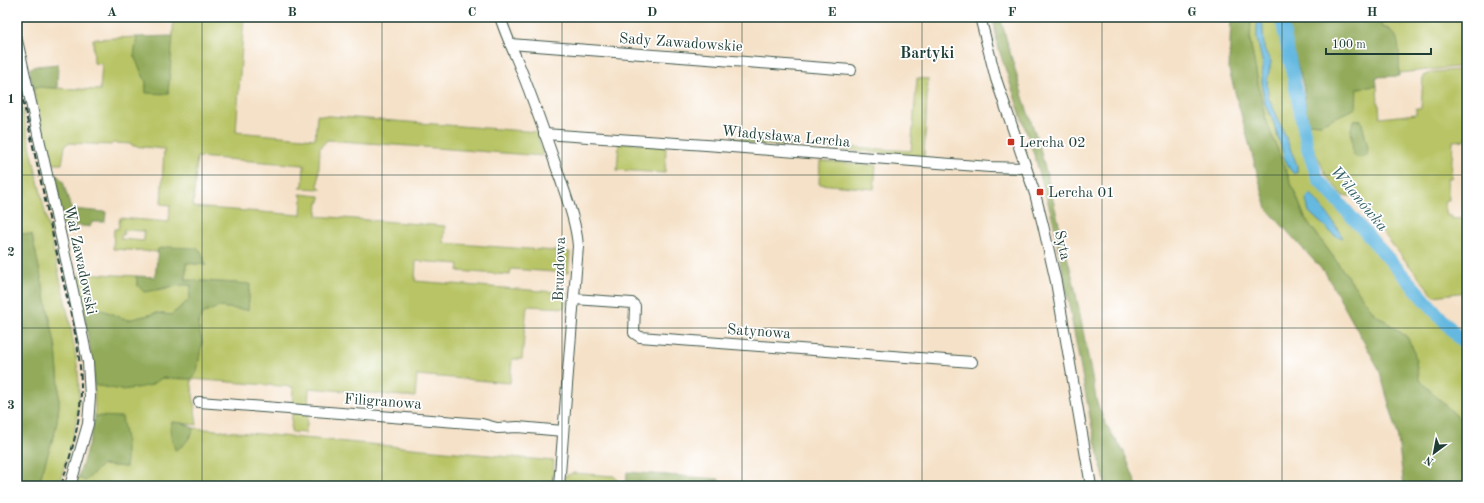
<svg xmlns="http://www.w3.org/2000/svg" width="1484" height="503" font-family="'Old Standard TT',serif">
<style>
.green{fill:#b8c465;stroke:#6c804c;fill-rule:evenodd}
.forest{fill:#92aa5a;stroke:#587447}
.water{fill:#65b9e1;stroke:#427b8a}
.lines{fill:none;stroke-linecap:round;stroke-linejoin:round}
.river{stroke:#65b9e1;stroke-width:13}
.minor-casing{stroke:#3f564a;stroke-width:12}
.minor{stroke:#fff;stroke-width:10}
.rail{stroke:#1f3d34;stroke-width:2;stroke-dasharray:6 3;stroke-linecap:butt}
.grid{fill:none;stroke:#1f3d34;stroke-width:1;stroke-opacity:0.55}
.poi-dot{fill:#c8321e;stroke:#fff;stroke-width:1.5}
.labels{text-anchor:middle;stroke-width:3.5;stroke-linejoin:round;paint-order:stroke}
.street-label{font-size:15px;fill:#1f3d34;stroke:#fff}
.poi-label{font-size:15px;fill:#1f3d34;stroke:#fff;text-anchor:start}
.neighbourhood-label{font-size:16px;font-weight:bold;fill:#1f3d34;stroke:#fff}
.water-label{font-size:16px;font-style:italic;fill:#346268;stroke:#fff}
.neatline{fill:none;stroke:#1f3d34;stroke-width:1.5}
.grid-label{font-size:13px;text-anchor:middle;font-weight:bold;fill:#1f3d34}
</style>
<rect width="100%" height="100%" fill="#fff"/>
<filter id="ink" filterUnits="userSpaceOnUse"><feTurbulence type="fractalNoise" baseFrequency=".025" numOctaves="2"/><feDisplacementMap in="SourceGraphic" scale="8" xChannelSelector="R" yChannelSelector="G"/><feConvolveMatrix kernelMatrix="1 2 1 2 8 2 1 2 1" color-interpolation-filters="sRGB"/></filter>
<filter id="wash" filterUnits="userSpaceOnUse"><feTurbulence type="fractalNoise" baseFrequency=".012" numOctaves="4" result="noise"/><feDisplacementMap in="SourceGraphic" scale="16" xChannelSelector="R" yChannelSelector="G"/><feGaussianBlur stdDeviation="0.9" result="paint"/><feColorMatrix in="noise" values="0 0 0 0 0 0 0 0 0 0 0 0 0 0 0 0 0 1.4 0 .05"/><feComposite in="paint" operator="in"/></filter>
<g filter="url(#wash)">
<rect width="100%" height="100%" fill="#f5e1c7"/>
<g class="green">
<path d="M174,17H244L236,132L315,139L317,115L537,132L543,156L327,140L320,148L318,186L322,189L299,188L303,185L304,165L197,157L193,207L301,215L302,198L300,194L320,196V202H318L317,216L445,226L444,243L570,252L568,273L511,269L510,275L458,271L459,264L416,261L415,281L567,293L565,308L527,306L522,359H512L510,383L417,375L415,397L309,388L308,408L292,407L293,387L191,379L197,425L172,422L170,428L171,437H190L194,428L554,461L552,486H75L78,478L86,481L102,465L126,467L122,418L95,416L94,385L122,390L138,387L162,378L191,379L202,342L198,325L202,314L218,307L248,310L250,284L186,280V263L206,265L158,249V252L113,249L114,229H118L120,218L169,222L170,205L161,204L164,149L133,146L132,144L113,143L111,145L68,143L65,146L62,164H50L33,87L100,90L102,64L94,63L93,39L137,37L134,56L146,82V92L168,94ZM124,230L144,231V241L121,239V235H124Z"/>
<path d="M1251,17H1257V39L1263,65L1262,81L1264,102L1273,120L1278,138L1297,172V165L1276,114L1268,97L1267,81L1271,62L1264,49L1262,17H1278L1304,150L1313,172L1320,184L1467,355V426L1419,380L1414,351L1407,337L1374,313L1305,218L1265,118L1250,41ZM1310,194L1338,228L1334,235L1309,212Z"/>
<polygon points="1379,17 1467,17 1467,66 1399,73 1399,57 1390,29 1382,27"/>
<path d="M1467,69V140L1453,141L1451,178H1447L1449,200L1444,201L1447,216H1452V219L1467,218V292L1434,296L1353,196H1343L1327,177L1313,148L1308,123L1321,124L1357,88L1377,86L1378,105H1379L1380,118L1416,114V108H1421L1423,76L1433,72ZM1354,120H1361L1368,148L1353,156Z"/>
<polygon points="917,78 928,79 924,157 824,148 823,145 911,151"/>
<path d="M17,87L69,319C74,345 80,372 79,399C77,429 68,457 58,486H38L56,428L59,406V386L56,348L32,235L17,233Z"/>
<polygon points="619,142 666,146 665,173 617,170"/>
<polygon points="820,161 876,165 874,189 819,184"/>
<polygon points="80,273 136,276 138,286 161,290 180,284 191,285 189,300 171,315 157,313 128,320 102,310 83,308"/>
<polygon points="292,412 308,414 306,433 291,432"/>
<polygon points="573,473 614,476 618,480 620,486 563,486 563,477"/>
</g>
<g class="forest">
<polygon points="993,17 1000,17 1025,104 1039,144 1074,284 1097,403 1106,425 1124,452 1137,486 1106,486 1092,428 1053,220 1036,161 998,47"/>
<polygon points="1231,17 1251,17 1250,41 1265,118 1305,218 1374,313 1407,337 1414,351 1419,380 1467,426 1467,486 1404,486 1397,432 1379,369 1326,274 1267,209 1229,70"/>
<path d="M1287,17H1379L1382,27C1387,29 1392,30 1395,35C1401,43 1399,66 1399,76L1376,77L1377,86L1357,88L1356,108L1321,124L1308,123L1303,85L1291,42Z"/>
<polygon points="173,36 168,94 146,93 146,82 134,56 137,37"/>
<polygon points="58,64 57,88 33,87 30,74 30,68 37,66"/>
<polygon points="1354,120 1361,120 1368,148 1367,156 1360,158 1353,156 1351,128"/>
<polygon points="731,138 791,143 791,147 731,142"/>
<polygon points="56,174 63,181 71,209 106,212 105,222 92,222 90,227 76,225 74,230 63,228 53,181"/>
<polygon points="17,233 32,235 56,348 59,386 59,406 56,428 38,486 17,486"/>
<path d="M168,247L196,248L201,251L206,265L186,263V280L250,284L248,310L218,307L202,314L198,325L202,342L197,372L191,379L162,378L149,386L122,390L94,385L93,366L83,308L102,310L128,320L157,313L171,315L189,300L191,285C175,284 160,290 144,292L138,286L136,276L155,277L158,249Z"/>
<polygon points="95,416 122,417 126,439 126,467 102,465 86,481 78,478 92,433"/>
<path d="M172,422L183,423L194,428C190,438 185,446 175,450C172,440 169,432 172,422Z"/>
<polygon points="627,472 719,479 718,486 626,486"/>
</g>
<g class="water">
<polygon points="1257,17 1262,17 1264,49 1271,62 1267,81 1268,97 1276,114 1297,165 1297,172 1294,174 1289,168 1284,157 1273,120 1264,102 1262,81 1263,65 1257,39"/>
<polygon points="1310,193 1329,216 1343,238 1334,235 1309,212 1306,200"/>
</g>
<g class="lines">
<polyline class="river" points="1281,17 1308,150 1318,179 1467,347"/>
</g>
</g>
<g filter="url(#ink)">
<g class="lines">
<defs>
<g id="minor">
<path d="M500,17C505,32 511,46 517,60C533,98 546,137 559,175C567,199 576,222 578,246L559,486"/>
<polyline points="980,17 996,79 1035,194 1043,225 1056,282 1091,486"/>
<polyline points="17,40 73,291 88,362 90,397 88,424 70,486"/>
<polyline points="510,44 851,70"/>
<polyline points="544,134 706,145 990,167 1026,168"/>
<polyline points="574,299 632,303 635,306 634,333 640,337 972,362"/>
<polyline points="199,402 482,424 497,428 518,427 563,431"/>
</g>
</defs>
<use href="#minor" class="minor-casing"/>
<use href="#minor" class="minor"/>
<path class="rail" d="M17,74C31,137 45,200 59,263C68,304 81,346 81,388C81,422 71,454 61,486"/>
</g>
</g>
<path class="grid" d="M202,17V486M382,17V486M562,17V486M742,17V486M922,17V486M1102,17V486M1282,17V486M17,175H1467M17,328H1467"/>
<g class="poi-dot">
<rect x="1007" y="138" width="8" height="8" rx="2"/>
<rect x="1036" y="188" width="8" height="8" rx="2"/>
</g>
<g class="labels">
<g class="street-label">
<text transform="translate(681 42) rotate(4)" y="5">Sady Zawadowskie</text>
<text transform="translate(786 136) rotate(5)" y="5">Władysława Lercha</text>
<text transform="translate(1063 245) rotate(77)" y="5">Syta</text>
<text transform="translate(81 260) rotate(78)" y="5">Wał Zawadowski</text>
<text transform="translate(559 269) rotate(-88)" y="5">Bruzdowa</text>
<text transform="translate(759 331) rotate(4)" y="5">Satynowa</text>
<text transform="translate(383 401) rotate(4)" y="5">Filigranowa</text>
</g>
<g class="poi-label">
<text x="1019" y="147">Lercha 02</text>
<text x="1048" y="197">Lercha 01</text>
</g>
<g class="neighbourhood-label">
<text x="927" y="58">Bartyki</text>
</g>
<g class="water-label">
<text transform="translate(1360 198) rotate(50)" y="6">Wilanówka</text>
</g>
</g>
<rect width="1484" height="503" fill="none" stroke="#fff" stroke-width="44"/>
<g transform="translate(1434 453) rotate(212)" stroke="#ffffff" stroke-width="3" paint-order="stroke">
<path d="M0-3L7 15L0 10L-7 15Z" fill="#1f3d34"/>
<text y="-6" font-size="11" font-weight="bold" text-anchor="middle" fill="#1f3d34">N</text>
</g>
<path d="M1326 48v6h105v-6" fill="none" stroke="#1f3d34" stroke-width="2"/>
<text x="1332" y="48" font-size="12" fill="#1f3d34" stroke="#ffffff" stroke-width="3" paint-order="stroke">100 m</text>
<rect x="22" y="22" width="1440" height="459" class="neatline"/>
<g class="grid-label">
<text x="112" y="16">A</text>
<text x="292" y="16">B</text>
<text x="472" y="16">C</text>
<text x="652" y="16">D</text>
<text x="832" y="16">E</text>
<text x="1012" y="16">F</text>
<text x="1192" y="16">G</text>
<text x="1372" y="16">H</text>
<text x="11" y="103">1</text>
<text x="11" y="256">2</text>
<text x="11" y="409">3</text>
</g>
</svg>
